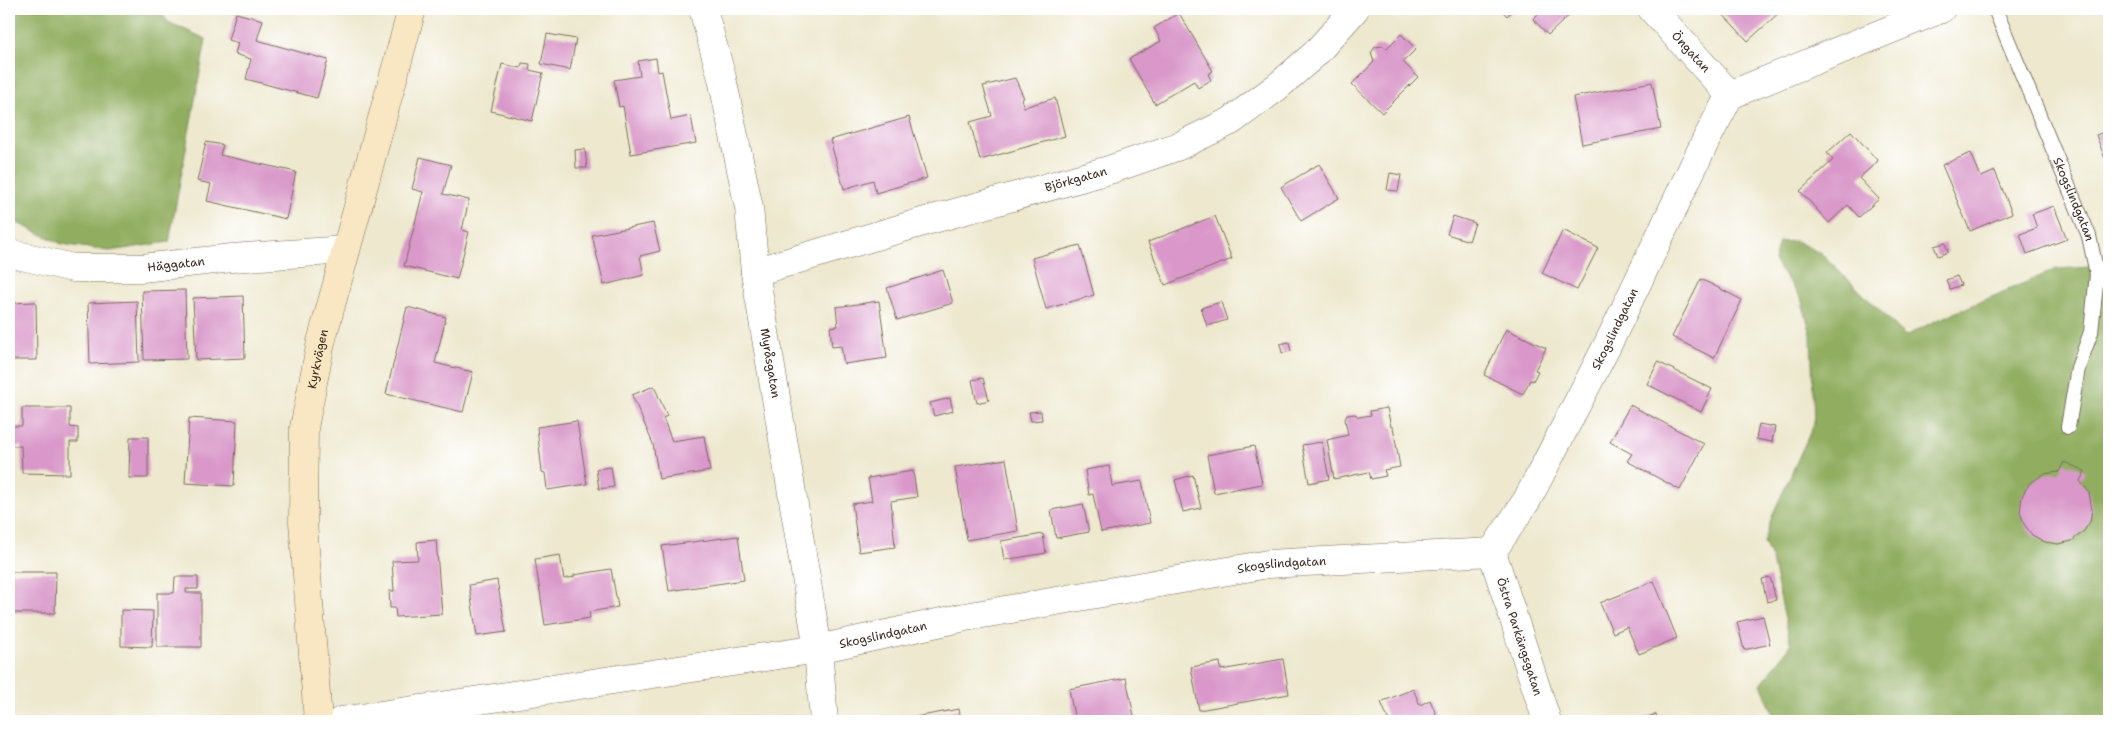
<svg xmlns="http://www.w3.org/2000/svg" width="2118" height="730" font-family="'Shantell Sans',sans-serif">
<style>
.forest{fill:#91ae60;stroke:#666c3f}
.building{fill:#d998c9}
.lines{fill:none;stroke-linecap:round;stroke-linejoin:round}
.lane-casing{stroke:#796c5c;stroke-width:16}
.street-casing{stroke:#796c5c;stroke-width:29}
.secondary-casing{stroke:#796c5c;stroke-width:29}
.lane{stroke:#fff;stroke-width:14}
.street{stroke:#fff;stroke-width:28}
.secondary{stroke:#f9e7c3;stroke-width:28}
.labels{text-anchor:middle;stroke-width:4;stroke-linejoin:round;paint-order:stroke}
.street-label{font-size:12px;fill:#3b2a1e;stroke:#fff}
</style>
<rect width="100%" height="100%" fill="#fff"/>
<filter id="ink" filterUnits="userSpaceOnUse"><feTurbulence type="fractalNoise" baseFrequency=".02" numOctaves="2"/><feDisplacementMap in="SourceGraphic" scale="10" xChannelSelector="R" yChannelSelector="G"/><feConvolveMatrix kernelMatrix="1 2 1 2 8 2 1 2 1" color-interpolation-filters="sRGB"/></filter>
<filter id="wash" filterUnits="userSpaceOnUse"><feTurbulence type="fractalNoise" baseFrequency=".0096" numOctaves="4" result="noise"/><feDisplacementMap in="SourceGraphic" scale="20" xChannelSelector="R" yChannelSelector="G"/><feGaussianBlur stdDeviation="1.12" result="paint"/><feColorMatrix in="noise" values="0 0 0 0 0 0 0 0 0 0 0 0 0 0 0 0 0 1.4 0 .05"/><feComposite in="paint" operator="in"/></filter>
<g filter="url(#wash)">
<rect width="100%" height="100%" fill="#ede8ce"/>
<g class="forest">
<polygon points="9,9 159,9 168,22 206,39 169,242 109,251 62,244 9,219"/>
<polygon points="1796,241 1822,254 1906,336 1933,322 2057,269 2109,266 2109,721 1776,721 1761,684 1791,645 1772,560 1764,542 1772,516 1814,424 1811,334 1801,298 1774,261 1779,242"/>
</g>
<g id="blocks">
<g class="building">
<polygon points="1500,9 1514,9 1507,16"/>
<polygon points="1543,9 1576,9 1548,35 1533,19"/>
<polygon points="1718,9 1781,9 1782,10 1748,41"/>
<polygon points="236,13 263,20 257,40 328,60 317,98 246,79 251,59 235,54 238,43 228,40"/>
<polygon points="1179,13 1213,71 1208,74 1211,80 1198,88 1194,81 1155,104 1129,59 1161,41 1154,28"/>
<polygon points="547,34 576,39 570,70 541,64"/>
<polygon points="1401,34 1416,49 1403,62 1418,77 1382,113 1352,84 1374,62 1371,53 1375,47 1382,46 1387,48"/>
<polygon points="656,58 658,72 662,71 671,120 691,116 696,143 631,154 623,106 619,107 614,80 640,76 638,61"/>
<polygon points="522,63 530,64 529,70 543,73 532,121 491,111 502,64 521,68"/>
<polygon points="1015,78 1024,98 1021,99 1024,107 1055,98 1065,136 980,160 970,122 992,116 983,86"/>
<polygon points="1652,82 1661,129 1582,144 1573,97"/>
<polygon points="909,117 927,178 876,193 873,180 844,189 830,140"/>
<polygon points="2109,130 2109,169 2096,135"/>
<polygon points="1851,131 1878,161 1859,178 1879,199 1859,217 1848,205 1829,223 1800,191 1833,160 1827,153"/>
<polygon points="206,142 223,145 220,155 296,172 286,219 207,201 211,184 197,181"/>
<polygon points="585,149 587,168 576,168 575,150"/>
<polygon points="1971,153 1981,177 1995,171 2012,213 1970,231 1942,165"/>
<polygon points="420,157 451,165 443,194 469,200 462,230 469,232 457,279 404,266 423,192 412,189"/>
<polygon points="1319,164 1339,198 1301,221 1281,187"/>
<polygon points="1390,173 1401,175 1398,191 1387,190"/>
<polygon points="2054,206 2067,239 2027,254 2020,234 2037,228 2032,214"/>
<polygon points="1215,216 1232,259 1165,285 1148,242"/>
<polygon points="1453,216 1475,223 1469,241 1447,234"/>
<polygon points="653,223 660,251 640,256 644,275 604,285 592,235"/>
<polygon points="1563,230 1598,248 1577,290 1542,273"/>
<polygon points="1945,243 1948,252 1938,256 1934,246"/>
<polygon points="1080,245 1094,295 1046,309 1032,258"/>
<polygon points="943,270 953,303 897,320 887,288"/>
<polygon points="1957,276 1961,285 1950,289 1946,280"/>
<polygon points="1701,279 1742,300 1714,358 1672,337"/>
<polygon points="185,290 187,359 144,360 142,291"/>
<polygon points="243,296 245,358 196,360 193,298"/>
<polygon points="137,301 139,362 90,364 88,303"/>
<polygon points="879,301 887,358 844,364 841,346 832,347 830,327 838,326 836,307"/>
<polygon points="36,302 37,360 9,360 9,303"/>
<polygon points="1221,302 1227,320 1207,326 1201,308"/>
<polygon points="407,307 446,317 435,363 473,372 463,412 386,394"/>
<polygon points="1506,329 1546,348 1535,370 1538,371 1533,381 1530,380 1523,394 1484,375"/>
<polygon points="1289,342 1291,351 1282,353 1280,344"/>
<polygon points="1658,362 1712,389 1701,412 1647,384"/>
<polygon points="983,378 989,400 977,403 972,380"/>
<polygon points="654,386 667,416 663,418 672,441 704,436 710,471 659,479 653,444 632,395"/>
<polygon points="950,398 953,411 934,416 930,403"/>
<polygon points="1630,405 1704,444 1680,490 1627,461 1632,454 1610,442"/>
<polygon points="22,408 70,408 70,427 78,428 78,442 70,442 70,474 22,473 21,446 9,446 9,426 22,426"/>
<polygon points="1387,408 1391,427 1393,427 1400,467 1384,470 1386,476 1371,479 1369,472 1334,479 1327,440 1348,435 1345,419 1347,415 1355,414 1359,417 1371,415 1370,411"/>
<polygon points="1041,411 1042,420 1031,421 1029,412"/>
<polygon points="189,418 237,421 234,486 185,483"/>
<polygon points="577,421 587,484 547,490 545,473 542,472 537,427"/>
<polygon points="1759,424 1775,427 1772,442 1756,439"/>
<polygon points="130,437 148,437 148,478 129,478"/>
<polygon points="1322,442 1329,479 1309,483 1302,445"/>
<polygon points="1254,446 1262,484 1214,493 1207,455"/>
<polygon points="1006,459 1018,531 967,540 955,467"/>
<polygon points="2064,462 2085,471 2080,481 2089,492 2092,510 2090,522 2084,531 2072,541 2058,544 2045,542 2032,535 2024,524 2020,512 2022,496 2029,484 2044,474 2059,472"/>
<polygon points="1109,466 1112,486 1142,481 1150,523 1101,532 1093,494 1089,495 1085,470"/>
<polygon points="611,467 614,487 599,489 596,469"/>
<polygon points="913,471 917,497 891,501 895,547 859,552 852,504 872,501 868,478"/>
<polygon points="1193,475 1201,508 1183,512 1175,480"/>
<polygon points="1083,504 1089,532 1056,538 1051,510"/>
<polygon points="1043,534 1046,553 1004,560 1001,541"/>
<polygon points="738,536 744,580 669,591 662,546"/>
<polygon points="436,540 442,614 396,617 395,608 390,608 389,591 394,591 392,561 418,560 417,542"/>
<polygon points="560,555 564,579 574,577 574,575 611,569 618,607 589,612 590,618 545,625 535,559"/>
<polygon points="9,572 56,572 55,613 9,613"/>
<polygon points="175,577 198,577 198,589 186,589 186,593 201,593 201,647 157,647 157,593 174,593"/>
<polygon points="1770,577 1776,600 1767,602 1762,579"/>
<polygon points="497,580 506,632 477,636 469,585"/>
<polygon points="1654,581 1677,638 1639,654 1627,627 1613,633 1600,603"/>
<polygon points="121,610 153,611 152,647 121,646"/>
<polygon points="1763,616 1770,644 1744,650 1737,622"/>
<polygon points="1283,659 1289,694 1199,710 1191,667 1220,662 1221,670"/>
<polygon points="1126,678 1135,721 1075,721 1069,689"/>
<polygon points="1413,689 1420,705 1430,700 1439,721 1389,721 1381,702"/>
<polygon points="959,709 961,721 899,721 899,720"/>
<polygon points="1656,714 1658,721 1638,721"/>
</g>
</g>
</g>
<g filter="url(#ink)">
<use href="#blocks" fill-opacity="0" stroke="#796c5c" stroke-width="1"/>
<g class="lines">
<defs>
<g id="lane">
<path id="s1" d="M1995,9L2089,236L2097,274L2091,332L2078,368L2068,427"/>
</g>
<g id="street">
<path id="s2" d="M703,9L722,78L749,208L755,272L818,649L824,721"/>
<path id="s3" d="M1652,9L1730,95"/>
<path id="s4" d="M9,253L73,268H142L232,258L345,250"/>
<path id="s5" d="M755,272L926,221L1109,170L1179,146L1231,121L1277,87L1315,54L1355,9"/>
<path id="s6" d="M1492,552L1527,500L1607,346L1706,140L1730,95L1941,9"/>
<path id="s7" d="M1492,552L1547,721"/>
<path id="s8" d="M341,721L818,649L965,617L1268,564L1492,552"/>
</g>
<g id="secondary">
<path id="s9" d="M318,721L303,522L304,428L321,342L412,9"/>
</g>
</defs>
<use href="#lane" class="lane-casing"/>
<use href="#street" class="street-casing"/>
<use href="#secondary" class="secondary-casing"/>
<use href="#lane" class="lane"/>
<use href="#street" class="street"/>
<use href="#secondary" class="secondary"/>
</g>
</g>
<g class="labels">
<g class="street-label">
<text dy="4" stroke="none"><textPath href="#s3" startOffset="58">Öngatan</textPath></text>
<text dy="4" stroke="none"><textPath href="#s5" startOffset="334">Björkgatan</textPath></text>
<text dy="4" stroke="none"><textPath href="#s1" startOffset="206">Skogslindgatan</textPath></text>
<text dy="4" stroke="none"><textPath href="#s4" startOffset="169">Häggatan</textPath></text>
<text dy="4" stroke="none"><textPath href="#s6" startOffset="255">Skogslindgatan</textPath></text>
<text dy="4" stroke="none"><textPath href="#s9" startOffset="364">Kyrkvägen</textPath></text>
<text dy="4" stroke="none"><textPath href="#s2" startOffset="361">Myråsgatan</textPath></text>
<text dy="4" stroke="none"><textPath href="#s8" startOffset="954">Skogslindgatan</textPath></text>
<text dy="4" stroke="none"><textPath href="#s8" startOffset="549">Skogslindgatan</textPath></text>
<text dy="4" stroke="none"><textPath href="#s7" startOffset="89">Östra Parkängsgatan</textPath></text>
</g>
</g>
<rect width="2118" height="730" fill="none" stroke="#fff" stroke-width="30"/>
</svg>
